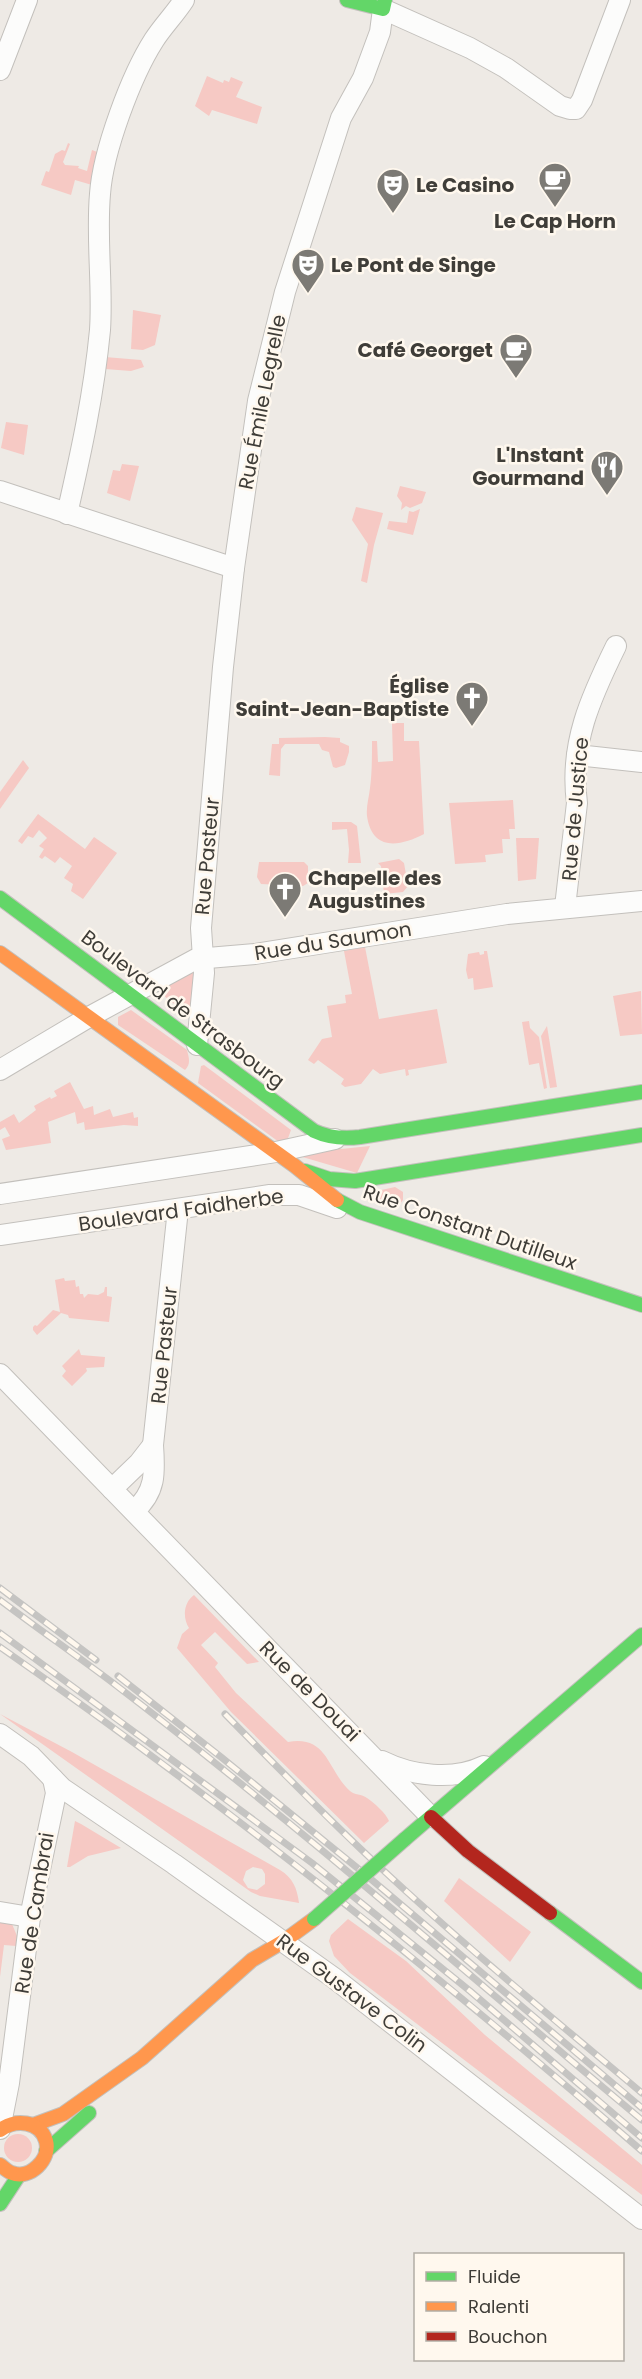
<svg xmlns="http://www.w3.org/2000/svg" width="642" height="2379" font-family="Poppins,sans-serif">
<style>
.green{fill:#f6c9c4;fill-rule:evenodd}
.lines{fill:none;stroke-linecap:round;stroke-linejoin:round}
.street-casing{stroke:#c3c0bc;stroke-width:22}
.fast-casing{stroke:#c3c0bc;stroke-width:16}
.slow-casing{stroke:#c3c0bc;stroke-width:16}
.jam-casing{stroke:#c3c0bc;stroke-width:16}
.street{stroke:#fcfcfb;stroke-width:20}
.fast{stroke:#63d668;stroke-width:14}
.slow{stroke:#ff974d;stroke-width:14}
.jam{stroke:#b3261e;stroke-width:14}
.rail-casing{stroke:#c5c4c2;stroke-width:7}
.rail{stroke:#fff8ee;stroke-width:4.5;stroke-dasharray:14;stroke-linecap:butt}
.fast-bridge-casing{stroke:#c3c0bc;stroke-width:16;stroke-linecap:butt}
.fast-bridge{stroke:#63d668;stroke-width:14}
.labels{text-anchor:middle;stroke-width:5;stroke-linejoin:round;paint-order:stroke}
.poi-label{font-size:20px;font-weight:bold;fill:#3f3d38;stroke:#fff8ee;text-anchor:start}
.street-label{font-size:20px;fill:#3f3d38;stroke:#fff8ee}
</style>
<rect width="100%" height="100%" fill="#eeeae5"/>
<g class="green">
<polygon points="207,76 223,83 224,80 229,82 231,77 243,82 236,97 262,107 257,124 212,110 209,116 195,106"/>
<polygon points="68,143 70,144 63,162 65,165 79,166 78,168 87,171 92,150 100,153 92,185 75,180 71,195 41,185 46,171 49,172 55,154 62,150 65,151"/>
<polygon points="133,310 161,315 155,345 143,350 131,349"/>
<polygon points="105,357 141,360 144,367 131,371 105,369"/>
<polygon points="6,422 28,425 24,455 1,448"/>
<polygon points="122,464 139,466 130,501 107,493 113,470 120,471"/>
<polygon points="400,486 426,492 422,503 410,508 406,506 401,510 402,503 397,496"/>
<polygon points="356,507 383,513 374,545 367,583 361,581 368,544 352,520"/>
<polygon points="420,509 413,535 387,529 389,521 407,523 409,511 413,512"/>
<path d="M392,723H404V741H419L424,834C399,847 372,851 367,816C366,806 369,798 370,788C372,773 372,757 372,741H377L378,762L393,761Z"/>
<polygon points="325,737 340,738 340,742 349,746 349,752 345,765 336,768 333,767 329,752 322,750 319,744 285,744 281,749 280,776 269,775 272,744 279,744 279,738"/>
<polygon points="23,760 29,768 0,809 0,792"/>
<polygon points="513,800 515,829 509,829 510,839 502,839 503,853 485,855 486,862 455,864 449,803"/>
<polygon points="38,814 85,849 94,837 117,853 83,899 71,891 73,884 64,878 72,866 60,857 55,863 45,856 42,859 39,857 44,849 39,846 47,838 39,830 33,838 28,836 22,844 18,841"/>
<polygon points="332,822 351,822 357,826 361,863 348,863 349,850 347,829 332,830"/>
<polygon points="516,838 539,838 536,879 518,881"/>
<polygon points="399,859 404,863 408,886 403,892 384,894 381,866 378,863"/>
<polygon points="259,862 304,862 308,866 308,883 303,886 261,884 257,877"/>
<polygon points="365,947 379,1019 437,1009 447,1063 408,1070 409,1075 406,1076 405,1069 380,1074 373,1069 361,1084 345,1087 341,1084 344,1079 318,1060 314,1064 308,1060 322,1039 332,1037 327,1006 346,1003 345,995 352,994 344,951"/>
<polygon points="484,951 487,951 493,987 474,990 473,978 468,979 466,970 468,954 479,952 480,955 484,954"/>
<polygon points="189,973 195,973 195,1016 186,1013 159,992"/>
<polygon points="641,991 642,1034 620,1036 613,996"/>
<path d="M131,1010L187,1050C189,1058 191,1064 185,1070L118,1025V1017Z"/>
<polygon points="529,1021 530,1028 539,1037 547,1088 544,1089 539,1063 529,1065 522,1022"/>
<polygon points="547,1026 557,1087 550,1088 541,1036"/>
<polygon points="204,1065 291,1130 287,1141 279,1142 198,1083 201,1066"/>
<polygon points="70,1082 84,1109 93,1106 94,1115 110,1109 113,1117 133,1112 134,1118 138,1117 138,1126 124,1125 85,1130 84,1122 77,1124 75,1112 48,1122 51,1143 6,1150 2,1139 10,1136 5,1127 0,1130 0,1122 14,1114 19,1123 36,1110 34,1106 50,1097 51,1099 57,1096 54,1091"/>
<polygon points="370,1146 357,1173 299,1156 312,1152"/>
<polygon points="395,1187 403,1192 403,1200 400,1204 390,1207 367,1200 363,1194"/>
<polygon points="64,1278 65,1281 75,1280 76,1287 79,1286 80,1294 83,1294 84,1298 88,1294 98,1295 104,1292 105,1287 107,1287 107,1296 112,1297 109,1322 69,1318 68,1315 61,1313 37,1335 33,1330 33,1327 35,1325 37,1326 53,1310 60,1312 55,1280"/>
<polygon points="79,1349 81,1355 105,1357 104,1367 86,1368 87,1371 72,1386 62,1376 66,1371 62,1366"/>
<path d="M194,1595L259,1662L247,1664L215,1632L201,1645L218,1663L215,1667L236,1693L288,1742C328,1735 327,1770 350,1791C354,1795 362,1794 367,1798C374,1803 386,1813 389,1821L364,1843L231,1712L177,1648L182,1634L189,1628C182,1617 184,1602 194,1595Z"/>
<path d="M0,1714L72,1752L280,1870C293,1878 297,1888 299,1903L260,1896L251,1892ZM253,1867L262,1869L265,1874V1884L257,1890L248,1888L243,1880L246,1871Z"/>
<polygon points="75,1821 81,1824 121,1848 88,1856 70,1867 67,1867"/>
<polygon points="459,1878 531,1932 510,1962 444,1901"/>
<polygon points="348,1919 406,1961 485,2035 642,2165 642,2195 350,1973 334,1956 329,1941 331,1935"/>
<polygon points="0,1922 12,1924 17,1936 16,1946 4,1945 0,1977"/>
<circle cx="18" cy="2148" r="14"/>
</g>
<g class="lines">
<defs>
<g id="street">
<polyline points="0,70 27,0"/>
<polyline points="0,491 234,568"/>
<path d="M67,514C81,453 94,393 100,330C103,285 96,239 100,194C103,151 131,76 154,40C163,26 175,14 184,0"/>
<polyline points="577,755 642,762"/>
<path d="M565,907L577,803C569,744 591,697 616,646"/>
<polyline points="197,1045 204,973 201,928 223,667 234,568 258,401 285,292 341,118 363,78 380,32 383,9 470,48 506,68 560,106 570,109 576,109 582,100 620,0"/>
<polyline points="0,1070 89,1017 196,959 255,954 507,914 642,901"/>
<polyline points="0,1194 276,1152 335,1139"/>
<polyline points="0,1235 270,1195 299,1195 337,1208"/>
<polyline points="0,1374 431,1817"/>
<polyline points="112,1489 139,1463 153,1445"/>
<path d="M134,1511C156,1492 155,1473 153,1445L178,1209"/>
<polyline points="0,1734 31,1756 62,1788 174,1864 334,1978 642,2219"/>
<path d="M382,1761C412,1776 453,1781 484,1766"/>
<polyline points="0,1912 30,1917"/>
<polyline points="0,2129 9,2083 30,1917 56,1793 53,1779"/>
</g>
<g id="fast">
<polyline points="347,0 383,9 385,0"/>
<path d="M0,898L314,1131C329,1138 344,1139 360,1137L642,1092"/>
<polyline points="305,1171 329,1179 355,1181 642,1135"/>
<polyline points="337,1200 360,1212 642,1305"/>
<polyline points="405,1839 642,1635"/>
<polyline points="550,1913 642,1982"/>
<polyline points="46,2151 89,2113"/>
<polyline points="0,2204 19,2175"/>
</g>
<g id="slow">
<polyline points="0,953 295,1166 337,1200"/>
<polyline points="33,2125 63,2114 142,2058 252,1960 284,1941 314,1919"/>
<path d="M0,2130C15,2119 40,2120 46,2141C51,2159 30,2180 12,2173C8,2172 3,2167 0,2165"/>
</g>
<polyline id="jam" points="431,1817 468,1851 550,1913"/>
</defs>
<use href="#street" class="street-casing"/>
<use href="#fast" class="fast-casing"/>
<use href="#slow" class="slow-casing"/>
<use href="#jam" class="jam-casing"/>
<use href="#street" class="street"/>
<use href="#fast" class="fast"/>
<use href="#slow" class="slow"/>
<use href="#jam" class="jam"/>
<defs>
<g id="rail">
<polyline points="0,1588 96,1660"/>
<path d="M0,1600C37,1628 76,1655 113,1683C295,1822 467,1974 642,2120"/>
<polyline points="0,1633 312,1863 470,1991 642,2138"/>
<path d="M0,1647C224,1803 436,1972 642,2151"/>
<polyline points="118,1676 221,1757 366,1875 642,2108"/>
<path d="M225,1714C277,1767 329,1820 383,1870C467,1948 555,2020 642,2093"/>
</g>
</defs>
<use href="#rail" class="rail-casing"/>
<use href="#rail" class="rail"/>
<defs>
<polyline id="fast-bridge" points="314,1919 405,1839"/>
</defs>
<use href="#fast-bridge" class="fast-bridge-casing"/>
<use href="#fast-bridge" class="fast-bridge"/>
</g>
<defs>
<symbol id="cafe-pin" viewBox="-11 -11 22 30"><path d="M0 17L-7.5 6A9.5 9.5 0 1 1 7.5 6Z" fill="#7c7a75" stroke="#fff8ee"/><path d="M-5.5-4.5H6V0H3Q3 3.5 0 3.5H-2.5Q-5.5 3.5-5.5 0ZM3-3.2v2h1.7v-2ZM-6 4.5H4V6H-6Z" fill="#fff"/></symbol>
<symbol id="theatre-pin" viewBox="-11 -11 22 30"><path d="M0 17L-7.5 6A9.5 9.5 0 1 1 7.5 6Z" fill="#7c7a75" stroke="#fff8ee"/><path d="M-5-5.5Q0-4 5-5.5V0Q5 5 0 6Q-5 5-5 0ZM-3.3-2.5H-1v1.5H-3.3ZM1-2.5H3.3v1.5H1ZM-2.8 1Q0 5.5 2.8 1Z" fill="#fff"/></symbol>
<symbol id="restaurant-pin" viewBox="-11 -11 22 30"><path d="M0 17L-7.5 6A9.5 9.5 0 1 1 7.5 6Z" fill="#7c7a75" stroke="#fff8ee"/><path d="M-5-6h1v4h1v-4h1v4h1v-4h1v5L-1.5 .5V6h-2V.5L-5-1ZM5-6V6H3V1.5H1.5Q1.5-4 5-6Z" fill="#fff"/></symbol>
<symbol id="church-pin" viewBox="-11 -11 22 30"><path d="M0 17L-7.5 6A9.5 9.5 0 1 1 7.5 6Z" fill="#7c7a75" stroke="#fff8ee"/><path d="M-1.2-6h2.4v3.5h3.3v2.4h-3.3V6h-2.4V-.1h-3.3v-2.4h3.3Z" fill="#fff"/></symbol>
</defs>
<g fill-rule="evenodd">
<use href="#cafe-pin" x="536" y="160" width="38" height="52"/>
<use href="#theatre-pin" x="374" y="166" width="38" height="52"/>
<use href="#theatre-pin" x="289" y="246" width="38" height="52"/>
<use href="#cafe-pin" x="497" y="331" width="38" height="52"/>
<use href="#restaurant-pin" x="588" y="448" width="38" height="52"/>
<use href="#church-pin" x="453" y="679" width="38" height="52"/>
<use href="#church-pin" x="266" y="870" width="38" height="52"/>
</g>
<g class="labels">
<g class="poi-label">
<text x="416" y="192">Le Casino</text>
<text x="555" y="228" text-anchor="middle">Le Cap Horn</text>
<text x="331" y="272">Le Pont de Singe</text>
<text x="493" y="357" text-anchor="end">Café Georget</text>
<text x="584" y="462" text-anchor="end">L'Instant<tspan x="584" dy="23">Gourmand</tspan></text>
<text x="449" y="693" text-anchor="end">Église<tspan x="449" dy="23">Saint-Jean-Baptiste</tspan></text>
<text x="308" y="885">Chapelle des<tspan x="308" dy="23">Augustines</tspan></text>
</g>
<g class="street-label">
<text transform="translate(262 402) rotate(-79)" y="7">Rue Émile Legrelle</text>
<text transform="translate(575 809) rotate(-85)" y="7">Rue de Justice</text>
<text transform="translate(207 856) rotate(-85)" y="7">Rue Pasteur</text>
<text transform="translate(333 941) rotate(-9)" y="7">Rue du Saumon</text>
<text transform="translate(183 1009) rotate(37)" y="7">Boulevard de Strasbourg</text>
<text transform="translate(181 1210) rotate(-8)" y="7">Boulevard Faidherbe</text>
<text transform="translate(470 1227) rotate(19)" y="7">Rue Constant Dutilleux</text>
<text transform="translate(164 1345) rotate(-84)" y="7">Rue Pasteur</text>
<text transform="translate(310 1691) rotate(45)" y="7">Rue de Douai</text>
<text transform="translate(34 1913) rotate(-81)" y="7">Rue de Cambrai</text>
<text transform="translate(352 1993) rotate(37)" y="7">Rue Gustave Colin</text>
</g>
</g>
<rect x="414" y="2253" width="210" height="108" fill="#fff8ee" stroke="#b2ada5" stroke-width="1.5"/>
<rect x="426" y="2272" width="30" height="9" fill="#63d668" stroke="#b2ada5" stroke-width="1.5"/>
<text x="468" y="2283" font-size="18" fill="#3f3d38">Fluide</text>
<rect x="426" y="2302" width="30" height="9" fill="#ff974d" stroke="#b2ada5" stroke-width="1.5"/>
<text x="468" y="2313" font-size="18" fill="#3f3d38">Ralenti</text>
<rect x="426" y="2332" width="30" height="9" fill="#b3261e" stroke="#b2ada5" stroke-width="1.5"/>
<text x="468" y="2343" font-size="18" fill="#3f3d38">Bouchon</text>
</svg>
